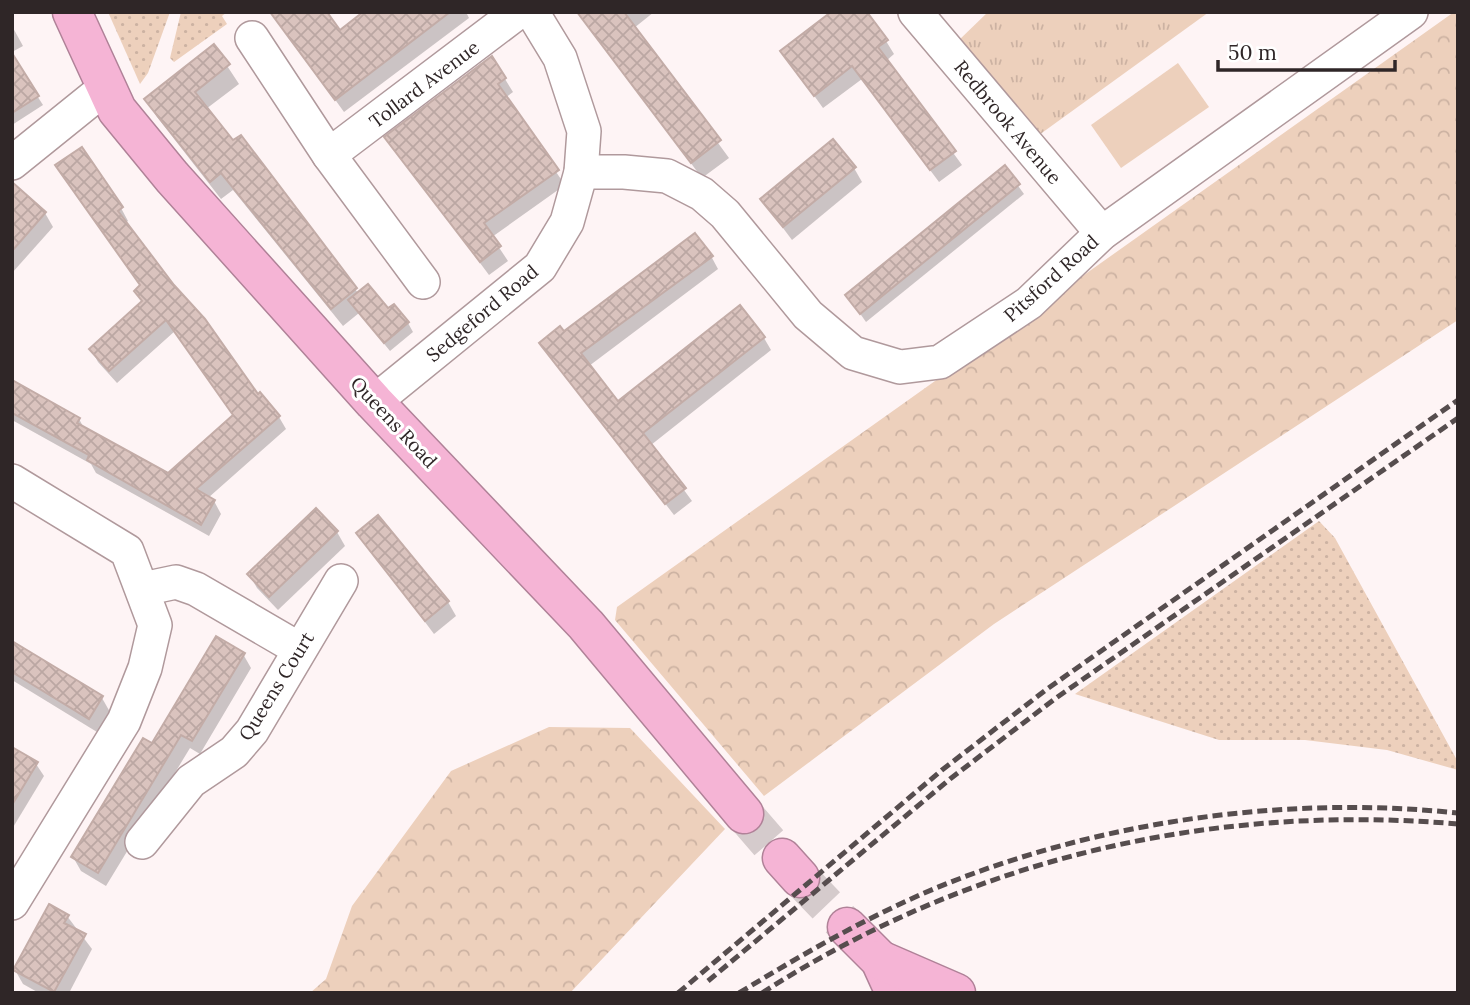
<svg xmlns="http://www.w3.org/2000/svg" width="1470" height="1005" font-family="Lora,serif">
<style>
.grass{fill:url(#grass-dots)}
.forest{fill:url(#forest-crowns)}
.park{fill:url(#park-tufts)}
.pitch{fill:#edd0bc}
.shadow{fill:#0003}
.building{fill:url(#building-cross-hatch);stroke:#c3aca7;stroke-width:2}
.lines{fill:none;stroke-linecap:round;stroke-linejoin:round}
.highway-tunnel{stroke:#d5cbcc;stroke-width:38;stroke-dasharray:38 19;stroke-linecap:butt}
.minor-casing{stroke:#b0999c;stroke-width:36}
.highway-casing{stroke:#b08298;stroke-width:41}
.minor{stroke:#fff;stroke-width:33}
.highway{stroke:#f5b4d5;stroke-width:38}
.rail{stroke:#564d4e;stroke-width:5;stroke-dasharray:10 5;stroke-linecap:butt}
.labels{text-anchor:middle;stroke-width:6;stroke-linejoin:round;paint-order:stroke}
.street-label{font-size:19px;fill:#2f2627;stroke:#fff}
</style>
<defs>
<pattern id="grass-dots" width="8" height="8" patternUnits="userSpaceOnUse" patternTransform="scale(1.75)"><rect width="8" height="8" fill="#edd0bc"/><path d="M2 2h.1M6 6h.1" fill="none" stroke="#ccb2a2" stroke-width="1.8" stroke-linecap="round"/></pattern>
<pattern id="forest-crowns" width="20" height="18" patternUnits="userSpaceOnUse" patternTransform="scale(1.75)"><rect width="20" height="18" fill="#edd0bc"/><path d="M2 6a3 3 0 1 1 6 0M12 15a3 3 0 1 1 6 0" fill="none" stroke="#ccb2a2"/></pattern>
<pattern id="park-tufts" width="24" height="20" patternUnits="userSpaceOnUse" patternTransform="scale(1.75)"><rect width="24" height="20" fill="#edd0bc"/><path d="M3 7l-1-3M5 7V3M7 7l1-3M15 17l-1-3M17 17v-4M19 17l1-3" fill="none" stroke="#ccb2a2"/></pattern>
<pattern id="building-cross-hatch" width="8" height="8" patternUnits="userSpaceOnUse" patternTransform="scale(1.75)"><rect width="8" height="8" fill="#dac3be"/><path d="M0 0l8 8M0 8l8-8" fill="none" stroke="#bba7a3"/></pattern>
</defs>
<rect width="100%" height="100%" fill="#fef4f5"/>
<g class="grass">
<polygon points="108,12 170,12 148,73 140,84"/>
<polygon points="181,12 227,12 222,16 227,24 174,62 170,58"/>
<polygon points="1319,521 1335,538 1458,762 1458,770 1387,750 1305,740 1219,740 1075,694"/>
</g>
<g class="forest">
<polygon points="1454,12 1458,12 1458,320 994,624 764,796 615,620 617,607"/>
<polygon points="549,727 630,728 725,829 570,993 310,993 326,979 352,906 451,771"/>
</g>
<polygon class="park" points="988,12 1209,12 1039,135 957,42"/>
<polygon class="pitch" points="1178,63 1209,107 1121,168 1091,125"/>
<g class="shadow">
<polygon points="272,12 340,33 366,12 466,12 469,18 344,112"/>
<polygon points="578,12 654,12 634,28 729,158 702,178"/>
<polygon points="12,26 23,46 12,52"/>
<polygon points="886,41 894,54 886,61 962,165 939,182 862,79 823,108 782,51"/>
<polygon points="214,46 239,84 206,109 359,294 388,311 394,306 408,323 413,332 390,351 359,313 343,326 233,190 221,199 157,117 146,99"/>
<polygon points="12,57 43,105 12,125"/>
<polygon points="505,79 513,92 505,98 565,185 492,237 508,261 489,275 387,138"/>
<polygon points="854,168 862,182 792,240 762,200"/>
<polygon points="1005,168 1024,194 866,322 847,295"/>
<polygon points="65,179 121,208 128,221 125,223 257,397 279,417 286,429 208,498 214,501 221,514 209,536 96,473 91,464 12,420 12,382 79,419 84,428 168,475 235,416 175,331 117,383 98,362 91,349 143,303 142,287"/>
<polygon points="12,201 45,213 53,227 12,273"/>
<polygon points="711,256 718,269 589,366 618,404 764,338 771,350 651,445 692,501 674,515 541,343"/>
<polygon points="316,511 337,532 345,546 278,610 257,588 249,574"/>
<polygon points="359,534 448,602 456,616 434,634"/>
<polygon points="12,643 102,698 110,712 97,732 12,680"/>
<polygon points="243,654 251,668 200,754 190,748 106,886 81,871 73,857 153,746"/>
<polygon points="12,749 36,764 44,776 12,829"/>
<polygon points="67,916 92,949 69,993 39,993 23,984 15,970"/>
</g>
<g class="building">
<polygon points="270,12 327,12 340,30 363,12 450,12 335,100"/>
<polygon points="577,12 624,12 721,140 691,163"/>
<polygon points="831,12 867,12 888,40 878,47 956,151 930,170 852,66 814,96 780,51"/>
<polygon points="214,44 230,64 195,92 233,140 241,135 357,288 331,309 221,173 210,182 144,99"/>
<polygon points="12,53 39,96 12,113"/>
<polygon points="492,56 506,78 498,84 559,170 484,223 501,246 480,262 384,137"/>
<polygon points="833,139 856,167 783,227 760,199"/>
<polygon points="82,147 123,207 118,211 174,285 205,319 258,394 260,392 280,416 196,489 215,500 201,525 87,460 89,455 12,413 12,380 80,418 77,423 168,473 233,415 166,320 109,371 89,349 142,301 134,291 140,285 55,165"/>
<polygon points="1005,165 1020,184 860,314 845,295"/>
<polygon points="12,182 46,212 12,251"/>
<polygon points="695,233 713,256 581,353 618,401 740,305 765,337 643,433 686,488 665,504 539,343 560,326 564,331"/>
<polygon points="368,284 388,308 394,304 409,322 384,343 348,300"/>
<polygon points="316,508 338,531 269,597 247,574"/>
<polygon points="378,515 449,601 425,621 356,533"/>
<polygon points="216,636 245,653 192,741 181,735 98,873 71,857 143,738 152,743"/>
<polygon points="12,641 103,696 89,719 12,672"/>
<polygon points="12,747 38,762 12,805"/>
<polygon points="49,904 69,915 64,923 86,934 54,992 13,970"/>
</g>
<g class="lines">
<g class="highway-tunnel">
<polyline points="744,814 782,858"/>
<polyline points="800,878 847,927"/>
</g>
<defs>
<g id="minor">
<polyline points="915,12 1102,233"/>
<polyline points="252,38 329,155"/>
<polyline points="12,163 105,88"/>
<polyline points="581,172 624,172 667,176 702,194 725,214 808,315 853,353 900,367 940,362 1029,303 1102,233 1411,12"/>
<polyline points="423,282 329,155 518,12"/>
<polyline points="374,402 540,267 567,222 581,172 584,131 560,58 532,12"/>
<polyline points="12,481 127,551 155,625 145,668 124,721 12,903"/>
<polyline points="143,589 176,582 196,589 299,649"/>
<polyline points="142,842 191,781 234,752 252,731 341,581"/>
</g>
<g id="highway">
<polyline points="72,12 117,110 172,177 374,402 586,625 744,814"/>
<polyline points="782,858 800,878"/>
<polyline points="847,927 880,960 890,982"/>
<polyline points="880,960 956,993"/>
</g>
</defs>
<use href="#minor" class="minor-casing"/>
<use href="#highway" class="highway-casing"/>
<use href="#minor" class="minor"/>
<use href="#highway" class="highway"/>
<g class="rail">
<polyline points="708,981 950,779 1056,698 1458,418"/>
<polyline points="678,993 942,770 1047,689 1458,400"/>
<path d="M739,993C803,954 867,917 936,888C1099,821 1284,795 1458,813"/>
<path d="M762,993C972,858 1210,803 1458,824"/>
</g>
</g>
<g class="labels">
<g class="street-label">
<text transform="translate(424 84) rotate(-37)" y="7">Tollard Avenue</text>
<text transform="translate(1008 122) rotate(50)" y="7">Redbrook Avenue</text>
<text transform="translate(1051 278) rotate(-42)" y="7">Pitsford Road</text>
<text transform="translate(482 313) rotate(-40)" y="7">Sedgeford Road</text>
<text transform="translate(394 422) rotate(47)" y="7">Queens Road</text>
<text transform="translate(276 686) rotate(-58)" y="7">Queens Court</text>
</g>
</g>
<rect width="1470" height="1005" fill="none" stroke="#2f2627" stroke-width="28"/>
<path d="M1218 60v10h177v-10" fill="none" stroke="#2f2627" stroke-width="3.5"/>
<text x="1228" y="60" font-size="21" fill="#2f2627" stroke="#ffffff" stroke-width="5" paint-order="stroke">50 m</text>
</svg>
